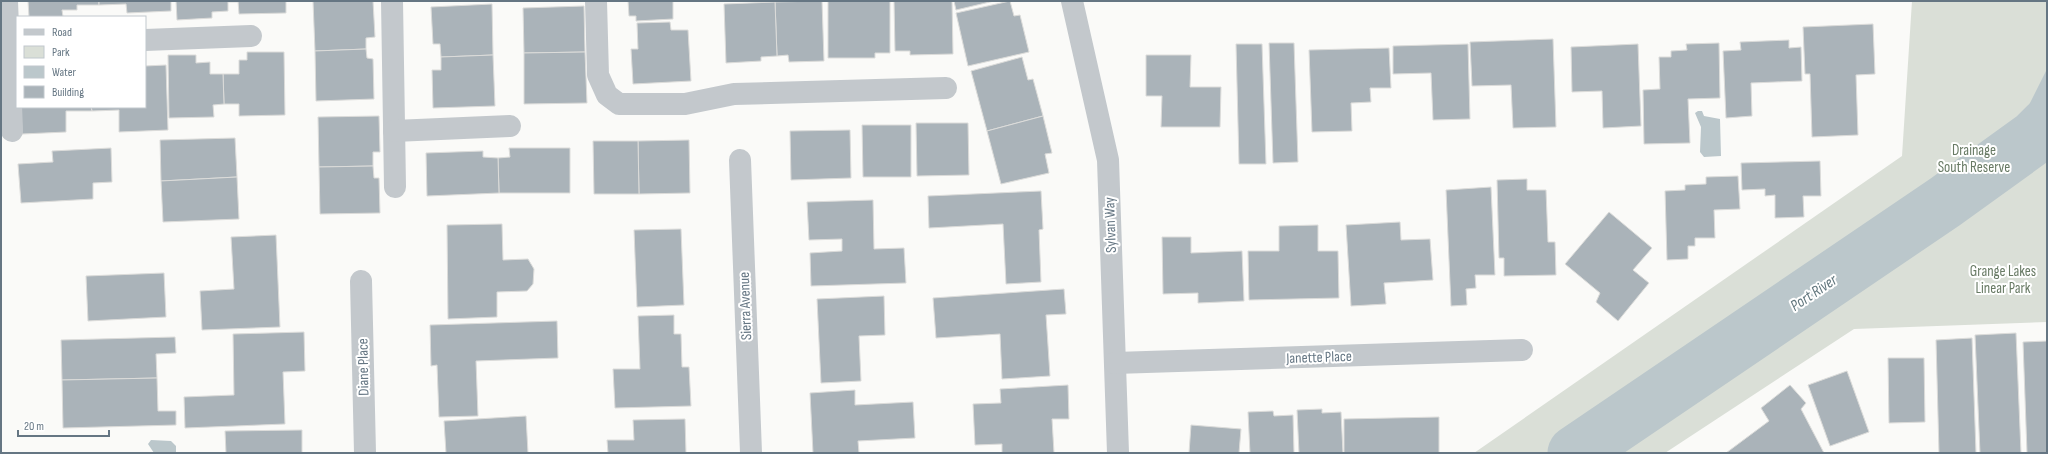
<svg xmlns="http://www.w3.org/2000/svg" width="2048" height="454" font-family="'Sofia Sans Condensed',sans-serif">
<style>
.green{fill:#dadfd7}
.water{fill:#bbc7cb}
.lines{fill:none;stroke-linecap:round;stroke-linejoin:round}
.river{stroke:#bbc7cb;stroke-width:55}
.building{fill:#aab3b9;stroke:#dcdcda}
.street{stroke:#c3c8cc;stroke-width:22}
.labels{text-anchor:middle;stroke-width:4;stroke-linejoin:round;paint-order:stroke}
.park-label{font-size:15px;fill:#687a64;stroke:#fff}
.street-label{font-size:15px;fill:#657683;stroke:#fff}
.water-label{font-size:16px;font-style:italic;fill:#60757c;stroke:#fff}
</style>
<rect width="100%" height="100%" fill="#fafaf8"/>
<polygon class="green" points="1912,1 2047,1 2047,322 1854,329 1665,453 1474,453 1902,156"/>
<g class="water">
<polygon points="2047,69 2047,151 2046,152 2022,119"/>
<polygon points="1698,111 1702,111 1704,116 1720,119 1721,156 1704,157 1700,152 1701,127 1695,113"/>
<polygon points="151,440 171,441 176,446 176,453 154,453 148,444"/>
</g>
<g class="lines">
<polyline class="river" points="1575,453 1945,202 2035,137 2047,125"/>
</g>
<g class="building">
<polygon points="28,1 99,1 99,5 77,5 77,10 62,10 63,17 29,17"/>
<polygon points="99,1 171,1 171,11 127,13 126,4 99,5"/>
<polygon points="176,1 238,1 238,2 228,2 228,11 212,12 212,18 177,20"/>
<polygon points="238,1 286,1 286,13 239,14"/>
<polygon points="313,1 373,1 375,37 366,38 366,49 315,51"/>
<polygon points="628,1 673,1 673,19 636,21 636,16 629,16"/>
<polygon points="822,1 824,61 789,62 788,55 777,56 775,2"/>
<polygon points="828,1 890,1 890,53 875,53 875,58 828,58"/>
<polygon points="894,1 952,1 953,54 910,55 910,51 895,51"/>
<polygon points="954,1 994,1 956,10"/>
<polygon points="1010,1 1014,16 1020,15 1029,52 968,66 956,13"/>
<polygon points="775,2 777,56 761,57 761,61 726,63 724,4"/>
<polygon points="492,4 493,55 441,57 440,44 433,44 431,7"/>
<polygon points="584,6 585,52 524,53 523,8"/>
<polygon points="670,22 671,30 688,30 691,81 633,84 631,49 638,49 637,23"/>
<polygon points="1873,24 1875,74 1856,75 1858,135 1812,137 1810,74 1805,74 1803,27"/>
<polygon points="1553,39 1556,127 1513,128 1511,85 1472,86 1470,42"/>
<polygon points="1789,40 1789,48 1801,47 1802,81 1751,83 1752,116 1726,118 1723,51 1741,50 1740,42"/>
<polygon points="1269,43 1294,43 1298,162 1273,163"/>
<polygon points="1719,43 1720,98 1688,99 1690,143 1644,144 1643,90 1660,89 1659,57 1671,57 1671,51 1687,50 1686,44"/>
<polygon points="1236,44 1262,44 1266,164 1239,164"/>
<polygon points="1468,44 1470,119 1433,120 1431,73 1393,74 1393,46"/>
<polygon points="1638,44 1641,126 1603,128 1602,91 1572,92 1571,47"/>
<polygon points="1389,48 1391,88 1370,88 1371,102 1351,103 1352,131 1312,132 1309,50"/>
<polygon points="366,49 367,58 373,59 374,99 316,101 315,51"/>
<polygon points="247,52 284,52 285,115 239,116 239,104 224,104 223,74 239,74 239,60 247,60"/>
<polygon points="585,52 587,103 524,104 524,53"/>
<polygon points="168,55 196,55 196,63 210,62 210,74 223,74 224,104 213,105 214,117 169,118"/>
<polygon points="493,55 495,106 433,108 432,70 441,70 441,57"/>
<polygon points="1146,55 1191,55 1190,87 1221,87 1220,127 1161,127 1162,96 1146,96"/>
<polygon points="1022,57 1028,80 1033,79 1043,116 987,131 971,71"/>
<polygon points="166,65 168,130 119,132 119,110 92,111 91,107 145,107 145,66"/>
<polygon points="21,107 91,107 92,111 66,111 66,132 22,134"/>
<polygon points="379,116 380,152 373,152 373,166 319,167 318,117"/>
<polygon points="1043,116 1052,153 1045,154 1049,173 1001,184 987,131"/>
<polygon points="916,123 968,123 969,175 917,176"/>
<polygon points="862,125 911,125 911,177 863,177"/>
<polygon points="850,130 851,178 791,180 790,131"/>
<polygon points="235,138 237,177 161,181 160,140"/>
<polygon points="689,140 690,193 639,194 638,141"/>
<polygon points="593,141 638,141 639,194 594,194"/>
<polygon points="111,148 112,182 93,183 93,199 21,203 18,164 53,162 52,151"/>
<polygon points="509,148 570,148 570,193 499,193 498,158 510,157"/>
<polygon points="483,151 483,157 498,158 499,193 427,196 426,153"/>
<polygon points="1820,161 1821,196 1803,196 1804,217 1775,218 1775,195 1765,196 1765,189 1742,190 1741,163"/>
<polygon points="373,166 374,178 379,178 380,213 320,214 319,167"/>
<polygon points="1738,176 1740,209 1714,210 1715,238 1695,238 1695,246 1688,246 1688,259 1667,260 1665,191 1685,190 1685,185 1706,184 1706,177"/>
<polygon points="237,177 239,219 163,222 161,181"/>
<polygon points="1527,179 1527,190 1546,190 1548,242 1555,242 1556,275 1504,276 1504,258 1499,258 1497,180"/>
<polygon points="1491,187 1495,275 1475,275 1476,288 1466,289 1467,305 1451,306 1446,190"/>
<polygon points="1041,191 1043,229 1039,230 1041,282 1006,284 1003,224 929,228 928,196"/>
<polygon points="873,200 874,249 904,248 906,283 811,286 810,253 842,251 842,239 809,240 807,202"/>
<polygon points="1609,212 1652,248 1633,270 1649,283 1618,321 1596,302 1600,293 1565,264"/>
<polygon points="1400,222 1401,240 1430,239 1433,280 1384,283 1386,304 1351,306 1346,225"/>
<polygon points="502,224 503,260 528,259 534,269 533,284 527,291 497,292 497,317 448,319 447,225"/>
<polygon points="1318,225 1318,251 1338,251 1339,298 1249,300 1248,251 1279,251 1279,226"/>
<polygon points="681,229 684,305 637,307 634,230"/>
<polygon points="276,235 280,327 202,330 200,291 234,289 231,237"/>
<polygon points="1162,237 1191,237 1191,253 1242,251 1244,301 1198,303 1198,293 1163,294"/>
<polygon points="164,273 166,317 88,321 86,276"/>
<polygon points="1064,289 1066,314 1046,315 1050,376 1002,379 1000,334 936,338 933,298"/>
<polygon points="884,296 885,335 859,336 861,381 821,383 817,299"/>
<polygon points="674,315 674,334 681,334 682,367 689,367 691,406 615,408 613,369 640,369 638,316"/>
<polygon points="557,321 558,358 476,361 478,416 439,417 437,365 431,366 430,325"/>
<polygon points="304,332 305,371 283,372 285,424 185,428 184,397 234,395 233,334"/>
<polygon points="2016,333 2021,453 1980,453 1975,335"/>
<polygon points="175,337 176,353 156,354 157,378 62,380 61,340"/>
<polygon points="1972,338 1976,453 1939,453 1936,340"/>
<polygon points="2047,341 2047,453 2027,453 2023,342"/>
<polygon points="1888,358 1924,358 1925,422 1889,423"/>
<polygon points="1847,371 1869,432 1830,446 1808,385"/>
<polygon points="157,378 158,411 176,411 176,425 63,428 62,380"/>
<polygon points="1068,385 1069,419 1052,419 1054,453 1002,453 1002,444 975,445 973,404 1001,403 1000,389"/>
<polygon points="1790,385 1806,403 1801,409 1824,453 1726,453 1769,421 1761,408"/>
<polygon points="855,390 855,405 913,402 915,438 858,441 859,453 813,453 810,393"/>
<polygon points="1322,409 1322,413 1341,412 1343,453 1299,453 1297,410"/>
<polygon points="1273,411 1274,416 1293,415 1294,453 1250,453 1248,412"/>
<polygon points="526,416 528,453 446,453 444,421"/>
<polygon points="1439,417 1439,453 1344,453 1344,419"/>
<polygon points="685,419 686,453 608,453 607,440 634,440 633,420"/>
<polygon points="1191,425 1241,429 1239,453 1189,453"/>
<polygon points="302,430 302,453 226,453 225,431"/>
</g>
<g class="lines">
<g class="street">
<polyline points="7,1 12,131"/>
<polyline points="392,1 395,187"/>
<polyline points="596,1 598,75 607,95 619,104 685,104 734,94 946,88"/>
<polyline points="1072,1 1108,160 1118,453"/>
<polyline points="145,40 251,36"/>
<polyline points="394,131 510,126"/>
<polyline points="740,160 751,453"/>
<polyline points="361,281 365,453"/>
<polyline points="1115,363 1522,350"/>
</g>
</g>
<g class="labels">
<g class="park-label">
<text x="1974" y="155">Drainage<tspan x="1974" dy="17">South Reserve</tspan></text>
<text x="2003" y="276">Grange Lakes<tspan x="2003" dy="17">Linear Park</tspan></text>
</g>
<g class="street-label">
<text transform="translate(1110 225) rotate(-92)" y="5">Sylvan Way</text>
<text transform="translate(745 306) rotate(-92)" y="5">Sierra Avenue</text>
<text transform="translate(1319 357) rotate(-2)" y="5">Janette Place</text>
<text transform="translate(363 367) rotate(-91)" y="5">Diane Place</text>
</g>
<g class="water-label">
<text transform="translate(1813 292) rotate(-34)" y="6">Port River</text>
</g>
</g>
<rect width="2048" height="454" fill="none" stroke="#657683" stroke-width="4"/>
<rect x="16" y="16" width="130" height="92" fill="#ffffff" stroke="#c1c8cd"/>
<rect x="24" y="29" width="20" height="6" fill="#c3c8cc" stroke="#c1c8cd"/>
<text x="52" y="36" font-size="12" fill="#657683">Road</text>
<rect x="24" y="46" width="20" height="12" fill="#dadfd7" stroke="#c1c8cd"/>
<text x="52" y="56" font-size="12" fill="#657683">Park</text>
<rect x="24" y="66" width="20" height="12" fill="#bbc7cb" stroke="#c1c8cd"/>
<text x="52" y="76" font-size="12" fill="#657683">Water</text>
<rect x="24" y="86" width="20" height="12" fill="#aab3b9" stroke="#c1c8cd"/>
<text x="52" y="96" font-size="12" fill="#657683">Building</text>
<path d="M18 430v6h91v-6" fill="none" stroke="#657683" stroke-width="2"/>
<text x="24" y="430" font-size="12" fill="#657683" stroke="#ffffff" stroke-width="3" paint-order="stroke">20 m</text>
</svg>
